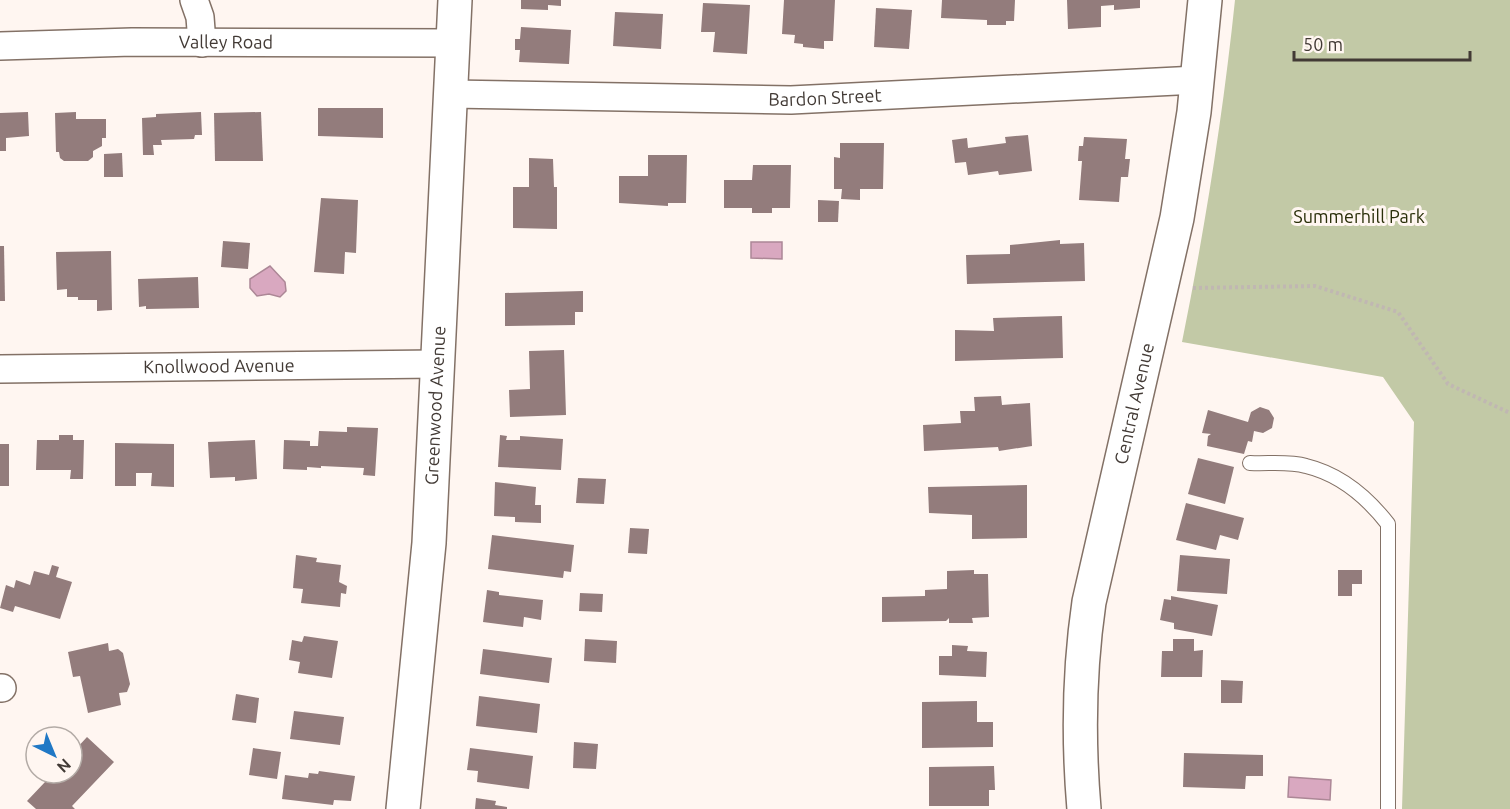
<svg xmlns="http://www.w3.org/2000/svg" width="1510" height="809" font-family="Ubuntu,sans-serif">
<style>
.green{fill:#c2c9a6}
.water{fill:#d9a8c0;stroke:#ac8796;stroke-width:1.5}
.building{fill:#937c7c}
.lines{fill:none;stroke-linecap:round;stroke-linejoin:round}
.lane-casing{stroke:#837166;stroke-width:16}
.street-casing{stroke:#837166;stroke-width:30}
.secondary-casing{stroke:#837166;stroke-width:36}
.path{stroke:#c0b7b2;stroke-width:4;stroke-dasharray:3 3;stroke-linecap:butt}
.lane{stroke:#fff;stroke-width:14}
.street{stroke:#fff;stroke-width:27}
.secondary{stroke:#fff;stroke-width:33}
.labels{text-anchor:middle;stroke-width:6;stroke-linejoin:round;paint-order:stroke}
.street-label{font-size:18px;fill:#423a35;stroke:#fff6f1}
.park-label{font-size:18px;fill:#2a2f09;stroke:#fff6f1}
</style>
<rect width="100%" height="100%" fill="#fff6f1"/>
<path class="green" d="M1235,0H1510V809H1402L1414,422L1383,377L1182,342C1205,228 1223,115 1235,0Z"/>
<g class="water">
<polygon points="751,242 782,242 782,259 751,258"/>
<polygon points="270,266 285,282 286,291 280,297 269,294 257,296 250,288 250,279"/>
<polygon points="1289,777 1331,780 1330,800 1288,797"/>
</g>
<g class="building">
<polygon points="521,0 561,0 561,6 548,5 548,10 521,9"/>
<polygon points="784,0 835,0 833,41 824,41 824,49 803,47 803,44 794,43 795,35 782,34"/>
<polygon points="942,0 1015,0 1014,21 1006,21 1006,25 987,25 987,20 941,18"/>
<polygon points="1067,0 1140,0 1140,8 1114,10 1114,5 1101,6 1101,27 1068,29"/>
<polygon points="703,3 750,5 747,54 713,52 715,32 701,32"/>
<polygon points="876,8 912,10 909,49 874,47"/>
<polygon points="615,12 663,14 661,49 613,46"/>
<polygon points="521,27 571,30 569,64 519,62 520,50 515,50 515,39 520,39"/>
<polygon points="318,108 383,108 383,138 318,136"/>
<polygon points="28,112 29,136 6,138 6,151 0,151 0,113"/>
<polygon points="76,112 76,119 106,119 106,138 102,138 102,146 93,151 93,157 88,161 64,161 60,158 59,152 56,152 55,113"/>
<polygon points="201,112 202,135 195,135 194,139 161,140 162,145 153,145 154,155 143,155 142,118 156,117 156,114"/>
<polygon points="261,112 263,161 215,161 214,113"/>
<polygon points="1028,135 1032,171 999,175 998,171 968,175 966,162 955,163 952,140 967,138 968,148 1006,143 1005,137"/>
<polygon points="1084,137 1127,139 1125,159 1130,159 1128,177 1121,177 1119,202 1079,200 1082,161 1078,161 1079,146 1083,146"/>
<polygon points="840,143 884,143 883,189 860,189 860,200 841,199 842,189 834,189 834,157 840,158"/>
<polygon points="122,153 123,177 104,177 104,154"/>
<polygon points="648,155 687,155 686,203 668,203 668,206 619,203 619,176 648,176"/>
<polygon points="529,158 553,159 554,187 557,187 557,229 513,228 513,187 529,187"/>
<polygon points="753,165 791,165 790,208 772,208 772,213 752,213 752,208 724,208 724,180 752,180"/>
<polygon points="321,198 358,200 356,253 345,252 344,274 314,272"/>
<polygon points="818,200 839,201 838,222 818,222"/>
<polygon points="1060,240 1060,244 1084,243 1085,281 967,284 966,255 1010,254 1010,245"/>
<polygon points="223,241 250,243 248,269 221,267"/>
<polygon points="0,246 4,246 5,301 0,301"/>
<polygon points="111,251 112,310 97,311 97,300 78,300 78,297 67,297 67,289 57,290 56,252"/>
<polygon points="198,277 199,308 146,309 146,306 139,307 138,279"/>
<polygon points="583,291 583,312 575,312 575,325 505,326 505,293"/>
<polygon points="1062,316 1063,358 955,361 955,330 994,331 993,318"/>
<polygon points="564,350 566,415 510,417 509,390 530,389 529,351"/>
<polygon points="1001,396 1002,405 1030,403 1032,446 999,451 998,447 924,451 923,425 961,423 960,411 975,411 974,397"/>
<polygon points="1260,407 1269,410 1274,418 1272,428 1263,433 1254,431 1252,442 1248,441 1244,454 1207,446 1208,436 1211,434 1202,433 1208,410 1248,422 1251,412"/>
<polygon points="347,427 378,428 375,476 363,475 364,468 321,466 321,468 307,467 307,470 283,469 284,440 310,441 310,446 318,446 319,431 347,432"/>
<polygon points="59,435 73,435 73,440 84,440 83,479 70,479 71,470 36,470 37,440 59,440"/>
<polygon points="500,435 507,436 506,440 520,440 520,436 563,439 561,470 498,467"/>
<polygon points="255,440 257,479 235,481 235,477 210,478 208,442"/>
<polygon points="115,443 174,444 174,487 151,486 152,473 136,473 136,486 115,486"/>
<rect x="0" y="444" width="9" height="42"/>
<polygon points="1198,458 1234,467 1225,504 1188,494"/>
<polygon points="578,478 606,479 604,504 576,503"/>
<polygon points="495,482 536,487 535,505 541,505 541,523 515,522 515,517 494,516"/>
<polygon points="1027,485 1027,538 972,539 972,515 929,513 928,487"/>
<polygon points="1186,503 1244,518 1238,540 1220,535 1216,550 1176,540"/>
<polygon points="630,528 649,529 647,554 628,553"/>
<polygon points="492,535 574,545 571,572 564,571 563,578 488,569"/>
<polygon points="296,555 317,558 316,562 341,565 339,582 347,586 346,594 341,593 340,607 301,603 303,589 293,588"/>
<polygon points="1180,555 1230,559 1227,594 1177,591"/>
<polygon points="52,565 59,567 56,577 72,582 60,619 15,606 13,612 0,608 6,585 14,588 16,580 30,585 34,571 49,575"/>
<polygon points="974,570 974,574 988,574 989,617 972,618 973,623 949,623 949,618 946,621 882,622 882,597 925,596 925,590 947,589 947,571"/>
<polygon points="1338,570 1362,570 1362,584 1352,584 1352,596 1338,596"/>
<polygon points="487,590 499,592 499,595 543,600 541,620 524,617 523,627 483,622"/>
<polygon points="580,593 603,594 602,612 579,611"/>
<polygon points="1171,596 1218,605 1212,636 1174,629 1174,623 1160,620 1164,599 1171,600"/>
<polygon points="304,636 338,641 332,678 298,673 300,662 289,660 292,640 302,642"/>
<polygon points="585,639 617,641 616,663 584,661"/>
<polygon points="1173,639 1194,639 1194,651 1203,650 1202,677 1161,677 1162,651 1173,651"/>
<polygon points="108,643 109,651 118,649 123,653 130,684 127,692 119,693 121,705 88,713 80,676 73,677 68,652"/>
<polygon points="952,645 968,646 967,651 987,652 986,677 939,675 939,656 952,656"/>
<polygon points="483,649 552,658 549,683 480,674"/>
<polygon points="1221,680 1243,681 1242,703 1221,703"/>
<polygon points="236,694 259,698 256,723 232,720"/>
<polygon points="479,696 540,704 537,733 476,726"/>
<polygon points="977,701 977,722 993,722 993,747 922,748 922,702"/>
<polygon points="294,711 344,717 340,745 290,739"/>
<polygon points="87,737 114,762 72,806 75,809 36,809 27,801 45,782 39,777 43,773 72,773 72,747 75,750"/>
<polygon points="574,742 598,744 596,769 573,768"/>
<polygon points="253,748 281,752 277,779 249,775"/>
<polygon points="470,748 533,756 529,789 477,782 478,771 467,770"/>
<polygon points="1184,753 1263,755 1263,776 1246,776 1245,789 1183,787"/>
<polygon points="994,766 995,790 989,790 989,806 929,806 929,767"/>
<polygon points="319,771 355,776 351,801 334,800 333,805 282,799 285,775 308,778 309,773 318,774"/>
<polygon points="476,798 496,801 495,805 507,807 507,809 475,809"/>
</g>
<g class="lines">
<defs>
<path id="lane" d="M1250,463C1268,464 1289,461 1306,466C1339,474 1367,497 1388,524V809"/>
<g id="street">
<polyline points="194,0 200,17 202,43"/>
<path id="s1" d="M0,46L132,42L453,43"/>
<path id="s2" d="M451,94L791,100L1197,80"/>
<path id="s3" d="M0,369L437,364"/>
<polyline points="0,688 2,688"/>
</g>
<g id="secondary">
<path id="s4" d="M403,809L429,543L455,0"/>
<path id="s5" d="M1084,809C1078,739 1079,671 1089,602L1177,218L1194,112L1205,0"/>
</g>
</defs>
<use href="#lane" class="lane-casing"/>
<use href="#street" class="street-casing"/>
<use href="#secondary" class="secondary-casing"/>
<polyline class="path" points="1193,288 1315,286 1398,312 1448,384 1510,413"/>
<use href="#lane" class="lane"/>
<use href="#street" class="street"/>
<use href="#secondary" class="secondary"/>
</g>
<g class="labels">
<g class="street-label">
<text dy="6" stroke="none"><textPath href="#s1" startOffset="226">Valley Road</textPath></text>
<text dy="6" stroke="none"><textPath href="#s2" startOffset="374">Bardon Street</textPath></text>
<text dy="6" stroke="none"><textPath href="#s3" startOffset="219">Knollwood Avenue</textPath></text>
<text dy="6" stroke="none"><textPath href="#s5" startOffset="411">Central Avenue</textPath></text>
<text dy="6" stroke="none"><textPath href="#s4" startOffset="405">Greenwood Avenue</textPath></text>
</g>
<g class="park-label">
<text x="1359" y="223">Summerhill Park</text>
</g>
</g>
<g transform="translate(54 755) rotate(137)"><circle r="28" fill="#fff6f1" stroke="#b3aba6" stroke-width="1.5"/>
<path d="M0-4.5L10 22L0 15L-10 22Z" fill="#2078c5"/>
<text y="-9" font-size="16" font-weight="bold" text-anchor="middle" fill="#423a35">N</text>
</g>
<path d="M1294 51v9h176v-9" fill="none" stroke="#423a35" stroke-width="3"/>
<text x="1303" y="51" font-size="18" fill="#423a35" stroke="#fff6f1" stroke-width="4.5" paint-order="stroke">50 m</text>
</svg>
